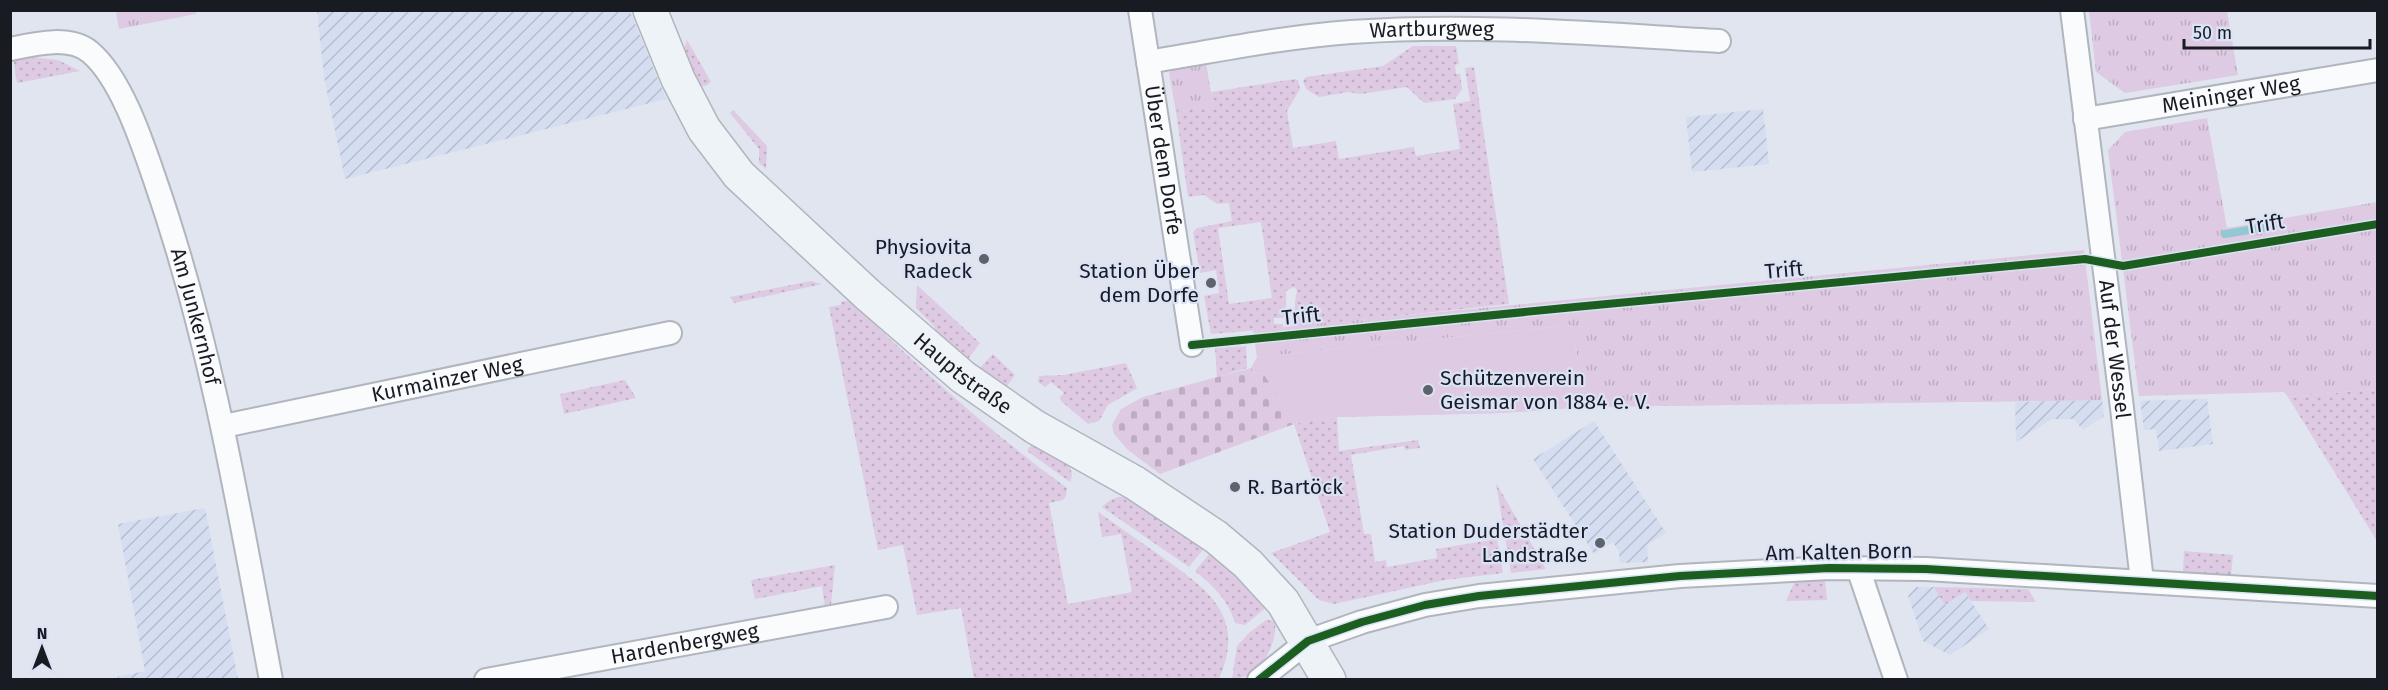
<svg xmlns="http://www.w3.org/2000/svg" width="2388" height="690" font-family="'Fira Sans',sans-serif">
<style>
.industrial{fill:url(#industrial-furrows)}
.grass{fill:url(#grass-dots);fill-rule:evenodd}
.cemetery{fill:url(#cemetery-stones)}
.park{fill:url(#park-tufts)}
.pitch{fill:#decae3}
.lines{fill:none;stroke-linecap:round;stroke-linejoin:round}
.stream{stroke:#92c8d2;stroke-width:8}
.street-casing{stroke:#b1b5bd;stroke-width:26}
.secondary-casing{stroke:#b1b5bd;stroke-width:36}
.street{stroke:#fafbfd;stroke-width:22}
.secondary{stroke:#eef3f7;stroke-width:33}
.cycleway-casing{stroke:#dae2f6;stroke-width:11}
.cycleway{stroke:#1b5e20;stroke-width:8}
.poi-dot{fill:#5e626a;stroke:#dae2f6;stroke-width:2}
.labels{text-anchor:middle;stroke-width:4.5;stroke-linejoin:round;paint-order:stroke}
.street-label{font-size:21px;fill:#181b22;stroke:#dae2f6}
.poi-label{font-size:21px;fill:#181b22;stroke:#dae2f6;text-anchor:end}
</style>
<defs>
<pattern id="industrial-furrows" width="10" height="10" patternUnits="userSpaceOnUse" patternTransform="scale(1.5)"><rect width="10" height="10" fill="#d5ddf1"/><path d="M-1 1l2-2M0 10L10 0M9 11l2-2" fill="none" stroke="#b6bdce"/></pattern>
<pattern id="grass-dots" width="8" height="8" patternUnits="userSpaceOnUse" patternTransform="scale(1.5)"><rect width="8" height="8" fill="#decae3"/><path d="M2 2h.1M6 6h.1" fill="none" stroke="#beadc2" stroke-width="1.8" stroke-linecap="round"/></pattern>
<pattern id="cemetery-stones" width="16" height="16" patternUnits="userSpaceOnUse" patternTransform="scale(1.5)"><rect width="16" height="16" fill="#decae3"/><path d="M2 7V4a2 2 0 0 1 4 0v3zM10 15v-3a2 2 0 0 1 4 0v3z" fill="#beadc2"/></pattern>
<pattern id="park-tufts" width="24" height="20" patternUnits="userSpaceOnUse" patternTransform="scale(1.5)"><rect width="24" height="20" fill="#decae3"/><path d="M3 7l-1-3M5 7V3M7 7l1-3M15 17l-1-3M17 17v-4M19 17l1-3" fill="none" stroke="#beadc2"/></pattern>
</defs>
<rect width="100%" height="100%" fill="#e0e5f0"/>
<g class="industrial">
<polygon points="317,11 630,11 666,99 345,179 324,77"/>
<polygon points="1763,109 1769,164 1692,172 1686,117"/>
<polygon points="2207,399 2213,444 2159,451 2156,429 2144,430 2140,401"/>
<polygon points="2102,400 2104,416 2083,430 2074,419 2052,419 2016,442 2015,402"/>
<polygon points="1594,421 1666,533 1647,545 1648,562 1620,563 1619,552 1613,542 1594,554 1533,459"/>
<polygon points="205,508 238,679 118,679 117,677 145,671 118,524"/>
<polygon points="1916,587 1934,587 1946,605 1965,592 1989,629 1950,655 1923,641 1908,596"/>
</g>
<g class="grass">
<polygon points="687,40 711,82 705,86 695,85 682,55"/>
<polygon points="1413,46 1456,46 1459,64 1455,65 1456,74 1460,74 1462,89 1455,99 1424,103 1407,87 1360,94 1348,92 1319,97 1306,89 1303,81 1306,77 1383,66"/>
<polygon points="31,57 58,60 80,71 17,83 13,58"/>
<path d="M1474,67L1509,304L1294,327L1295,302L1297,290L1294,287L1286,291V318H1274V324H1283V328L1211,334L1204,296L1219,293L1216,270L1200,273L1193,232L1197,228L1232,221L1229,203L1217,204L1204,195L1188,197L1176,112L1213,105L1211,92L1295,79L1298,80L1300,89L1287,111L1293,148L1336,141L1339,159L1414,147L1416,156L1460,149L1453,104L1470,101L1465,68ZM1261,222L1272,298L1229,304L1218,228Z"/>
<polygon points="733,110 767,146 766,169 759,163 759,149 730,113"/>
<polygon points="811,281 822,284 734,303 730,297"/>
<polygon points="917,285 980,343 965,363 941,344 934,326 916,308"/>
<path d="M846,301L852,302C920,369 990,432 1067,488L1066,496L1063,500L1049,503L1068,604L1132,592L1121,534L1102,537L1098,512C1119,527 1141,542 1162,557C1210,591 1246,617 1219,679H974L961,608L917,615L903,545L878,550L829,307L841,305V302Z"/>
<polygon points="2075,313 2102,400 1586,407 1502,413 1337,417 1339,451 1418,440 1420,448 1405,450 1404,446 1351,455 1364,534 1371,534 1375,562 1386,560 1387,567 1437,558 1436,549 1497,539 1503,573 1445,580 1334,604 1319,600 1271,553 1330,532 1294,424 1337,417"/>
<polygon points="1246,346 1247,368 1217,377 1215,348"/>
<polygon points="993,354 1015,375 1007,386 976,372"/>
<polygon points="1126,363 1137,388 1108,405 1099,421 1088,424 1061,401 1060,397 1064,393 1051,382 1045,387 1038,382 1039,376 1064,375"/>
<polygon points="625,380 636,398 564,414 560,394"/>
<polygon points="2377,389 2377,541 2288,397"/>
<path d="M1033,442C1047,451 1080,462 1070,482L1027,451Z"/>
<polygon points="1496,483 1546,569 1511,573"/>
<polygon points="1118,497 1130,497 1205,547 1189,567 1102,507 1109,501"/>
<path d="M1212,551L1269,605L1245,625L1235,623C1228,599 1213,586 1195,571Z"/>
<polygon points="2184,551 2233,555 2231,575 2183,572"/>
<polygon points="835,565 831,605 825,607 822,586 755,599 751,580"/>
<polygon points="1825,580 1827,600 1786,601 1795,581"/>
<polygon points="1934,587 2028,589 2036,602 1971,601 1965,592 1945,605"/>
<path d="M1266,620L1275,621C1278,645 1259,679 1232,679L1237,646L1249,633Z"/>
</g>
<polygon class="cemetery" points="1251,368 1255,373 1264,374 1294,424 1160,474 1128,450 1114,434 1112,425 1121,409 1143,397"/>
<g class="park">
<polygon points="196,11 196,14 119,29 116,11"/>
<polygon points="2089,11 2227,11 2238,75 2125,93 2096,72"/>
<polygon points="1206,63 1213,105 1176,112 1169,73 1175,68"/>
<polygon points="2207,118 2227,228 2377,202 2377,389 2288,397 2284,392 2139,396 2108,150 2125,132"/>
<polygon points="2084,250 2102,400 1585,407 1572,325 1257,357 1253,330"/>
</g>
<polygon class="pitch" points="1572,325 1585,407 1502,413 1337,417 1294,424 1264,374 1255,373 1251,368 1257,357"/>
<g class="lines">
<polyline class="stream" points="2225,234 2273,226"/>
<defs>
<g id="street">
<path id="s1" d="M1140,10L1192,345"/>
<path id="s2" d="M2072,10L2122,408L2142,581"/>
<path id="s3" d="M10,49C34,44 69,35 90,52C121,78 142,142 155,180C212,344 239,510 271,680"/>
<path id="s4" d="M1148,62C1215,51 1283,37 1351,32C1473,23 1597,34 1719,41"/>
<path id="s5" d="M2085,119L2378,70"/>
<path id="s6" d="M224,426L670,333"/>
<polyline points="1858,568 1896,680"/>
<path id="s7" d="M486,680L886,607"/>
<polyline points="1259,680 1308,641 1362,622 1425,605 1479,596 1680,576 1829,568 1926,569 2378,596"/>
</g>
<g id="secondary">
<path id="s8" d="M650,10L678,79L704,129L739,175L867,294L963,377L1035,427L1135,483L1216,537L1248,564L1283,602L1329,680"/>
</g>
</defs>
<use href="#street" class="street-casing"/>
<use href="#secondary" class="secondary-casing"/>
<use href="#street" class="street"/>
<use href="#secondary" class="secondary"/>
<defs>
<g id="cycleway">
<polyline points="1192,345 1575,307 2085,259 2123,266 2378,224"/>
<polyline points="1259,680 1308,641 1362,622 1425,605 1479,596 1680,576 1829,568 1926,569 2378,596"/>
</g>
</defs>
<use href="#cycleway" class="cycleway-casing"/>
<use href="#cycleway" class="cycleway"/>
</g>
<g class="poi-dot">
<circle cx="984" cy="259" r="6"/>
<circle cx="1211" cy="283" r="6"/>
<circle cx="1428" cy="390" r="6"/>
<circle cx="1235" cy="487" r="6"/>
<circle cx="1600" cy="543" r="6"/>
</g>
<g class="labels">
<g class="street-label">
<text dy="7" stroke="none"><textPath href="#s4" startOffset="286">Wartburgweg</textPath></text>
<text dy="7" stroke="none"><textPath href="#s5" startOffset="148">Meininger Weg</textPath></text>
<text dy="7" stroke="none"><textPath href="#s1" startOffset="152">Über dem Dorfe</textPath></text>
<text transform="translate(2265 224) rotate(-9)" y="7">Trift</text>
<text transform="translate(1784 270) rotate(-5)" y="7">Trift</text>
<text transform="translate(1301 316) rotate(-6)" y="7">Trift</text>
<text dy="7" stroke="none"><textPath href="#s3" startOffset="370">Am Junkernhof</textPath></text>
<text dy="7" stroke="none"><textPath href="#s2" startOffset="342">Auf der Wessel</textPath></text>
<text dy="7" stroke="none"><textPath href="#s8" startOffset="488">Hauptstraße</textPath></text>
<text dy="7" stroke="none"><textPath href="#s6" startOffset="228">Kurmainzer Weg</textPath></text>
<text transform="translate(1839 552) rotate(-1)" y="7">Am Kalten Born</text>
<text dy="7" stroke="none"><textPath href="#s7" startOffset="202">Hardenbergweg</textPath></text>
</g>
<g class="poi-label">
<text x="972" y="254">Physiovita<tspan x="972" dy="24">Radeck</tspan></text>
<text x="1199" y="278">Station Über<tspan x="1199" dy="24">dem Dorfe</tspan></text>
<text x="1440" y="385" text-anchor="start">Schützenverein<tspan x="1440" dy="24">Geismar von 1884 e. V.</tspan></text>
<text x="1247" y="494" text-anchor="start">R. Bartöck</text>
<text x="1588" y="538">Station Duderstädter<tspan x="1588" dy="24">Landstraße</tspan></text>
</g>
</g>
<rect width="2388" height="690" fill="none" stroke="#181b22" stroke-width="24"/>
<g transform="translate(42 648)" stroke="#dae2f6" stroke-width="4.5" paint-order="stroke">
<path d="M0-4.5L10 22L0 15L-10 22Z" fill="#181b22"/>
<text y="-9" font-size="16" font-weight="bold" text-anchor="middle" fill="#181b22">N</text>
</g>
<path d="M2184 39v9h186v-9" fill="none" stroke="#181b22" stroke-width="3"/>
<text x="2193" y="39" font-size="18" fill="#181b22" stroke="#dae2f6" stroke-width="4.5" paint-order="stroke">50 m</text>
</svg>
